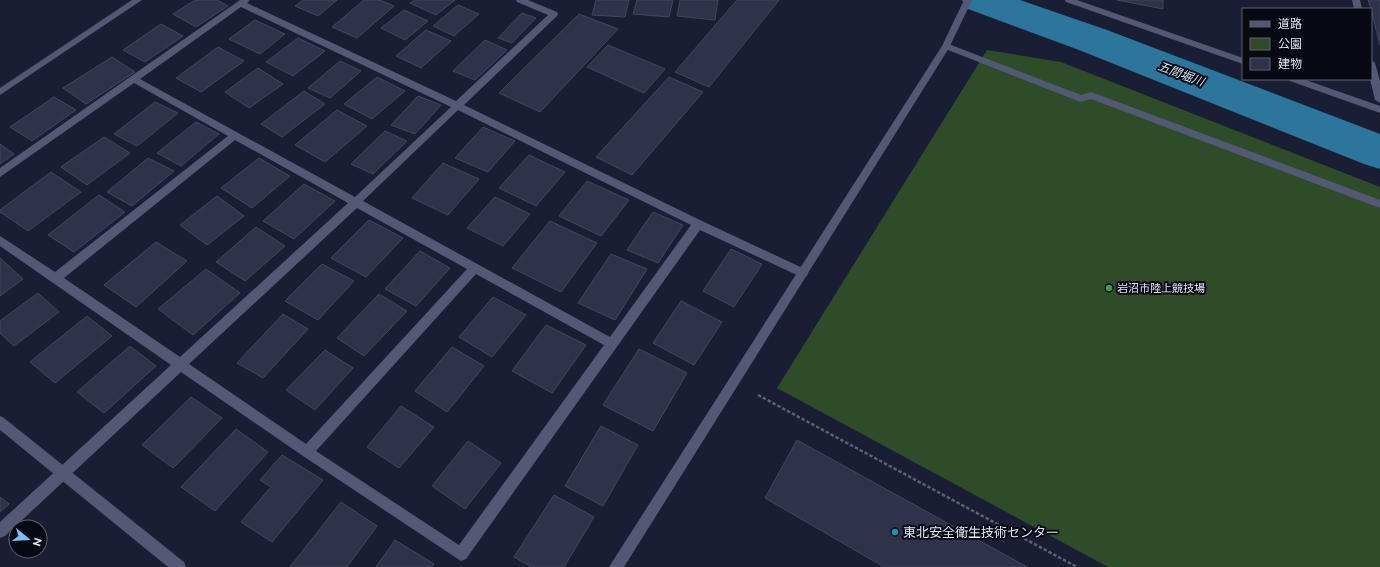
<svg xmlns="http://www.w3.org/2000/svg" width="1380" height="567" font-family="Ubuntu,'Noto Sans JP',sans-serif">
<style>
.green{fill:#2d4c27}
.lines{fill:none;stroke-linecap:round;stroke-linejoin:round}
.river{fill:#2a779b;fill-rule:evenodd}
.building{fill:#2e334b;stroke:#414760}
.path{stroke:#5c6074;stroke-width:2.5;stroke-dasharray:3.5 2;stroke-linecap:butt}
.service{fill:#535974;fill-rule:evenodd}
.minor{fill:#535974;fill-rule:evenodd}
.tertiary{fill:#535974;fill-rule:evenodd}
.leisure-dot{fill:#2e9e5b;stroke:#070913;stroke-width:1.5}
.culture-dot{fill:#0f9aa8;stroke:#070913;stroke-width:1.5}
.labels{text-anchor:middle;stroke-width:4;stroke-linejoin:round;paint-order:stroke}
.poi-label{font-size:11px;fill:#e1e5f5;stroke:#070913;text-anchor:start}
.water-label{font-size:12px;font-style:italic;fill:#d0e6f2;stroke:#070913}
.near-poi-label{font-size:13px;fill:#e1e5f5;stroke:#070913;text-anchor:start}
</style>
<rect width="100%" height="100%" fill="#1a1e35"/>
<polygon class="green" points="987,50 1061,62 1380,187 1380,567 1108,567 777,388"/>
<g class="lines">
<polygon class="river" points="962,0 1020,0 1107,30 1380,134 1380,169 1364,164 1079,50 968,9"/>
</g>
<g class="building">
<polygon points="195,0 217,0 228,6 196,27 173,14"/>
<polygon points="303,0 337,0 318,16 295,6"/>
<polygon points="364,0 380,0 394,6 357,38 332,27"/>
<polygon points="415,0 455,0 436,15 410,3"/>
<polygon points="596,0 629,0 625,17 592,15"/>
<polygon points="637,0 673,0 669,17 633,14"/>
<polygon points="680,0 718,0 715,20 677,16"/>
<polygon points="737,0 779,0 709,87 675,72"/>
<polygon points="1117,0 1163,0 1163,9"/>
<polygon points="1368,0 1380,0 1380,45 1371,9"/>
<polygon points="458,5 479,14 454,36 433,26"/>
<polygon points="404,10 428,21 405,40 381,28"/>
<polygon points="522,13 536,18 512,43 498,38"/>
<polygon points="579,14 618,29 540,112 499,93"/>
<polygon points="255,20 285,34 260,54 229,39"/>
<polygon points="161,24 183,36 145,62 123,50"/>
<polygon points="426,30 451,41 421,68 396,56"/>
<polygon points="298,38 325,51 293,76 266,62"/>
<polygon points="485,40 507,50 475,80 453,71"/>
<polygon points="608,45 665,69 644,93 587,67"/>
<polygon points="218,47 244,61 201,92 176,78"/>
<polygon points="112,57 135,72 86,104 63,88"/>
<polygon points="340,61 361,71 330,98 308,88"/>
<polygon points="258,68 283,84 249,108 225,92"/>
<polygon points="377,77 405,91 372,119 344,104"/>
<polygon points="669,77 703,92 632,175 596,157"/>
<polygon points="304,91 325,104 282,137 261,124"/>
<polygon points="418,96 441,105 415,134 391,125"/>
<polygon points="54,97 76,110 32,141 10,127"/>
<polygon points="155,102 178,113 137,146 114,134"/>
<polygon points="337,110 367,126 325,162 295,145"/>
<polygon points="196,122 219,134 181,166 157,153"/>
<polygon points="483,127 515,141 488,172 455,158"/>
<polygon points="385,131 407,141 373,174 351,164"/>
<polygon points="104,137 130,153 87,185 61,167"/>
<polygon points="0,144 14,154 0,164"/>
<polygon points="529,155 565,172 536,206 499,188"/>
<polygon points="148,158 174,171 132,206 107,192"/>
<polygon points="259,158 290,176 252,208 221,188"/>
<polygon points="443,163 479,179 448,215 412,198"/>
<polygon points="51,172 81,192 28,231 0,212 0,210"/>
<polygon points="587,181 629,200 601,236 559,216"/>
<polygon points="304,184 335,201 294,239 263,221"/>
<polygon points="99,195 125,212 74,252 48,235"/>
<polygon points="217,196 244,216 207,245 180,225"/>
<polygon points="495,197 530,214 503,246 467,228"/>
<polygon points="653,212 683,225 658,263 627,250"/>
<polygon points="369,220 403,238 366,277 331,258"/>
<polygon points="550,221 597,243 561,292 512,268"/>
<polygon points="256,227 285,246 245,281 216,262"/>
<polygon points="156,242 187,261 136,307 104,285"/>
<polygon points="731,249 762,264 734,307 703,291"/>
<polygon points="420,251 450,268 416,306 385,289"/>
<polygon points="611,254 647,269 615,320 578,303"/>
<polygon points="0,258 23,279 0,296"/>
<polygon points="322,264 354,281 318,320 285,301"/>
<polygon points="206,269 240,293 193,335 158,309"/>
<polygon points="38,293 59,312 14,346 0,333 0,321"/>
<polygon points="379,294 407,311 364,356 337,338"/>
<polygon points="493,297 526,315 492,357 459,337"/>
<polygon points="681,301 722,322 694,365 653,343"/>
<polygon points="283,314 308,329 263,378 237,363"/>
<polygon points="87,316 112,336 55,383 30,362"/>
<polygon points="546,325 586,345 552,393 512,371"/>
<polygon points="130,346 156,366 104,413 77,392"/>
<polygon points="452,347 484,366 447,412 415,391"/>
<polygon points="639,349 687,373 653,431 603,405"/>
<polygon points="325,350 353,368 315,410 286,390"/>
<polygon points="191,397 222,418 173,468 142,445"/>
<polygon points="401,406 434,427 399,468 367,447"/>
<polygon points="601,426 638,445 603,506 565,486"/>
<polygon points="236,429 268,452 215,511 181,487"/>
<polygon points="797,440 1027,567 884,567 765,498"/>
<polygon points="468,441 501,463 465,509 432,486"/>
<polygon points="282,455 323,480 272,542 241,522 271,487 260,480"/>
<polygon points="554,495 594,517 564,567 531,567 514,557"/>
<polygon points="0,497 9,504 0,512"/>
<polygon points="341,502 377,526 347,567 290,567"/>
<polygon points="395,540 434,564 432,567 376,567"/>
</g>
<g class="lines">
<polyline class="path" points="758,395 1077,567"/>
<polygon class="service" points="946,43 1081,95 1091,92 1094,93 1380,200 1380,208 1091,99 1081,102 1078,101 943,48 942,46"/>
<g class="minor">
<path d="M240,0H250L247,3L456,101L548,15L517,2L516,0H528L557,12L558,14L557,16L464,105L702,221L807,270L808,273L807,276L803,278L799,276L700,230L466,559L461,561L303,456L181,372L5,536L0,538V522L171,365L0,246V236L55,272L228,136L134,83L0,177V168ZM241,7L451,107L355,197L140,79ZM458,110L691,225L610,337L363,201ZM235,140L348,203L180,357L64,278ZM357,208L467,269L306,444L189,364ZM476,274L604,345L459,545L316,451Z"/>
<polygon points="1065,0 1077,0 1243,58 1243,64 1066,2"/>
<polygon points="1352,0 1360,0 1362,9 1354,9"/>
<polygon points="1371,60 1375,63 1380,81 1380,103 1375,100 1370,79"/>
<polygon points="1288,79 1303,79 1380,106 1380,113 1290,81"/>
</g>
<g class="tertiary">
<polygon points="132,0 142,0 0,95 0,88"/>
<polygon points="964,0 972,0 949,48 624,567 609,567 942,46"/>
<polygon points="0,416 4,418 184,562 186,567 168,567 0,430"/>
</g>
</g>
<circle class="leisure-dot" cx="1109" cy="288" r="4"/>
<circle class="culture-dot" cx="895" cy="532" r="4"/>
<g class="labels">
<g class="poi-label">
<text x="1117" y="292">岩沼市陸上競技場</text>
</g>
<g class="water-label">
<text transform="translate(1181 74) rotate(21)" y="4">五間堀川</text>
</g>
<g class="near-poi-label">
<text x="903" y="537">東北安全衛生技術センター</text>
</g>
</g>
<rect x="1242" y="8" width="130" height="72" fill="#070913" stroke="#5e616d"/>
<rect x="1250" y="21" width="20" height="6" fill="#535974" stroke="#5e616d"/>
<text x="1278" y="28" font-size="12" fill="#e1e5f5">道路</text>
<rect x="1250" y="38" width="20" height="12" fill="#2d4c27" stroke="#5e616d"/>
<text x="1278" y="48" font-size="12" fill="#e1e5f5">公園</text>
<rect x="1250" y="58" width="20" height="12" fill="#2e334b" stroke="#5e616d"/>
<text x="1278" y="68" font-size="12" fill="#e1e5f5">建物</text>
<g transform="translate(28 539) rotate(108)"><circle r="19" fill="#070913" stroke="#5e616d"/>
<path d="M0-3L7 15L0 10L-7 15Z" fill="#75c0f6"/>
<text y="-6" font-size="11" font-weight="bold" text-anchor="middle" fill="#e1e5f5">N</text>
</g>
</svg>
